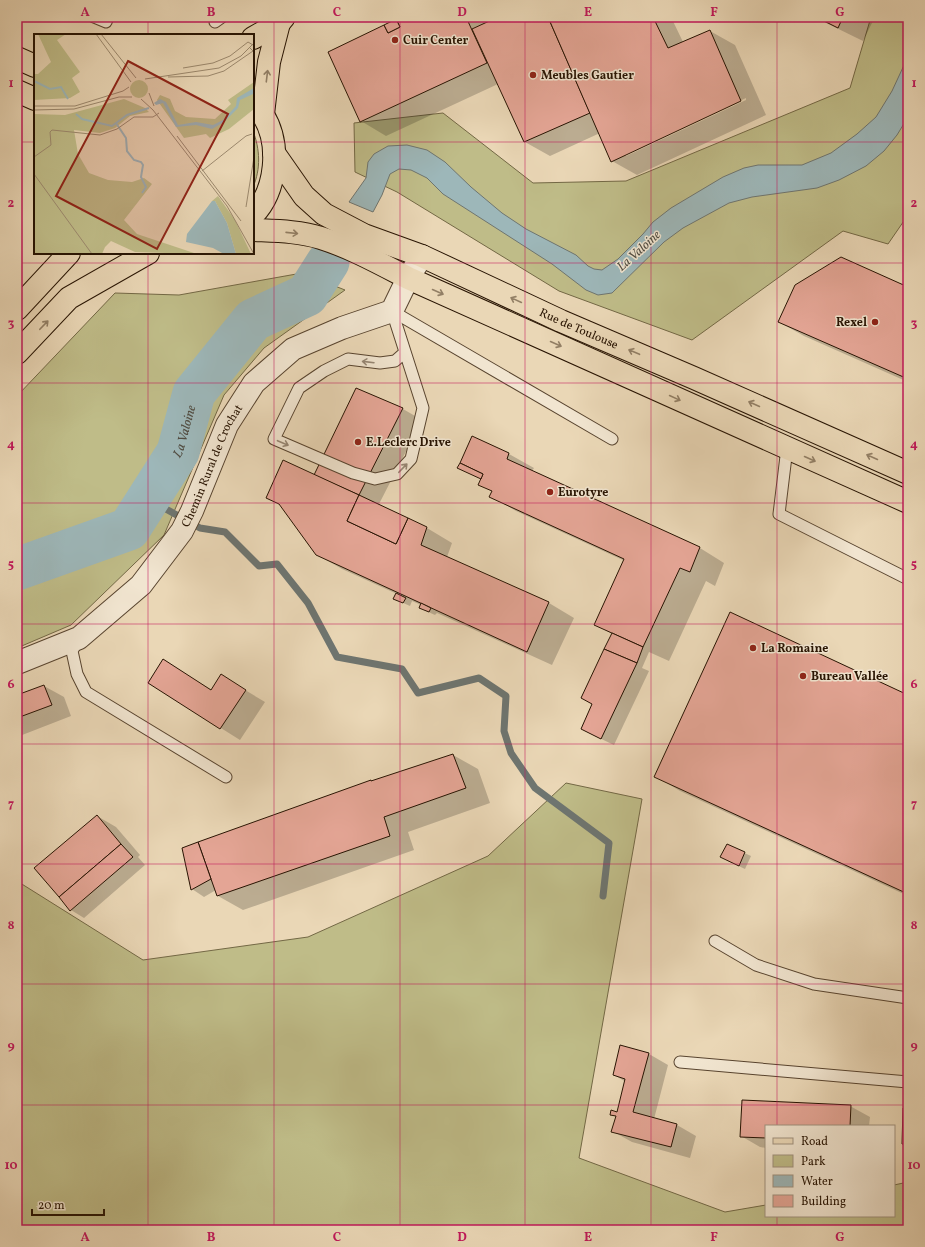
<svg xmlns="http://www.w3.org/2000/svg" width="925" height="1247" font-family="Vollkorn,serif">
<style>
.green{fill:#bfbc88;stroke:#736845}
.water{fill:#9db7b9;stroke:#6e7570}
.shadow{fill:#0003;fill-rule:evenodd}
.lines{fill:none;stroke-linecap:round;stroke-linejoin:round}
.stream{stroke:#6e7570;stroke-width:7}
.river{stroke:#9db7b9;stroke-width:43}
.building{fill:#e4a595;stroke:#271302}
.lane-casing{stroke:#58442f;stroke-width:13}
.street-casing{stroke:#58442f;stroke-width:24}
.primary-casing{stroke:#271302;stroke-width:24}
.lane{stroke:#f1e5d0;stroke-width:11}
.street{stroke:#f1e5d0;stroke-width:22}
.primary{stroke:#ead7b6;stroke-width:22}
.oneway{stroke:#927f65}
.oneway2{stroke:#968673}
.grid{fill:none;stroke:#c2185b;stroke-width:1;stroke-opacity:0.55}
.poi-dot{fill:#8f2418;stroke:#f1e5d0;stroke-width:1.5}
.labels{text-anchor:middle;stroke-width:3;stroke-linejoin:round;paint-order:stroke}
.poi-label{font-size:12px;font-weight:bold;fill:#271302;stroke:#f1e5d0;text-anchor:start}
.street-label{font-size:12px;fill:#271302;stroke:#f1e5d0}
.water-label{font-size:13px;font-style:italic;fill:#504c42;stroke:#f1e5d0}
.inset-river{fill:none;stroke:#9db7b9;stroke-width:2}
.inset-road{fill:none;stroke:#9c896e;stroke-width:1}
.view{fill:#8f2418;fill-opacity:0.15;stroke:#8f2418;stroke-width:2}
.inset-edge{fill:none;stroke:#271302;stroke-width:2}
.neatline{fill:none;stroke:#c2185b;stroke-width:1.5}
.grid-label{font-size:13px;text-anchor:middle;font-weight:bold;fill:#c2185b}
</style>
<rect width="100%" height="100%" fill="#ead7b6"/>
<filter id="stains"><feTurbulence type="fractalNoise" baseFrequency=".005" numOctaves="4"/><feColorMatrix values="0 0 0 0 .2 0 0 0 0 .09 0 0 0 0 .02 0 0 0 .5 -.17"/></filter>
<radialGradient id="worn" r=".72"><stop offset=".6" stop-color="#630" stop-opacity="0"/><stop offset="1" stop-color="#630" stop-opacity=".3"/></radialGradient>
<g class="green">
<polygon points="871,17 908,17 908,215 888,244 843,231 692,340 559,291 397,192 355,172 354,123 443,113 533,183 626,181 850,88"/>
<path d="M253,131C260,149 261,169 253,187Z"/>
<polygon points="302,273 345,290 264,348 224,395 164,535 71,625 17,648 17,396 115,293 179,295"/>
<polygon points="566,783 642,799 579,1158 725,1212 766,1205 766,1216 894,1216 894,1185 908,1182 908,1230 17,1230 17,881 143,960 308,937 488,856"/>
</g>
<polygon class="water" points="908,53 908,117 897,135 884,151 866,166 839,180 817,188 752,197 729,203 683,228 664,242 612,293 598,295 586,290 552,264 443,194 427,178 411,170 399,169 390,174 382,195 373,212 349,202 366,178 368,162 374,154 388,146 407,145 427,150 445,162 471,187 502,213 526,229 576,255 588,266 594,269 602,270 618,259 643,234 653,222 671,208 723,177 744,168 758,165 802,165 831,153 857,134 876,117 892,91 905,63"/>
<g class="shadow">
<path d="M404,17H484L487,23L501,17H671L683,42L710,31L735,45L766,115L637,175L612,161L600,133L550,156L525,142L498,84L386,136L361,121ZM746,98V100L626,156V154Z"/>
<polygon points="814,17 875,17 863,41"/>
<polygon points="908,288 908,382 804,336 779,322"/>
<polygon points="356,390 403,409 422,420 378,506 427,528 452,543 447,557 549,603 574,618 552,665 437,613 435,615 426,611 420,608 421,605 412,601 410,606 401,602 397,594 342,569 316,554 282,506 267,497 314,476"/>
<polygon points="509,454 534,468 532,471 700,548 724,563 715,586 706,581 669,661 649,652 642,668 649,671 614,745 595,736 593,704 612,634 595,624 625,561 516,511 491,496 493,492 480,484"/>
<polygon points="164,661 212,690 240,687 265,702 240,740 149,683"/>
<polygon points="44,686 64,697 71,716 17,737 17,696"/>
<polygon points="908,696 908,896 680,791 655,776"/>
<polygon points="453,755 478,769 490,803 408,832 414,850 243,910 218,896 216,890 204,897 192,889 183,848 371,781"/>
<polygon points="97,816 116,827 140,855 138,857 145,865 84,918 71,910 35,868"/>
<polygon points="727,845 751,856 745,869 728,861"/>
<polygon points="649,1054 668,1065 654,1119 677,1125 696,1136 690,1158 632,1142 612,1131 616,1117 611,1114 617,1113 626,1082 614,1075"/>
<polygon points="743,1101 850,1106 870,1117 869,1126 766,1126 766,1148 760,1147 741,1136"/>
</g>
<g class="lines">
<polyline class="stream" points="148,499 200,528 225,532 259,566 277,564 308,603 337,657 402,669 418,693 479,678 506,696 504,731 511,753 535,788 609,843 603,896"/>
<path class="river" id="s1" d="M17,569L129,529L178,452L194,393L253,320L307,295L328,262"/>
</g>
<g class="building">
<polygon points="401,17 466,17 487,63 360,122 328,52 384,25 388,33 400,27 396,19"/>
<polygon points="498,17 548,17 590,113 524,142 472,29"/>
<polygon points="548,17 653,17 668,48 710,30 741,101 611,162"/>
<polygon points="816,17 843,17 838,28"/>
<polygon points="396,19 400,27 388,33 384,25"/>
<polygon points="841,257 908,287 908,379 778,322 795,285"/>
<polygon points="356,388 403,408 359,495 314,475"/>
<polygon points="472,436 509,453 507,459 700,547 690,572 680,568 643,647 594,625 624,559 489,497 492,491 478,485 483,474 460,463"/>
<polygon points="283,460 359,495 347,521 396,544 408,518 427,527 421,545 549,602 527,652 316,555 279,504 266,498"/>
<polygon points="460,463 483,474 481,479 457,468"/>
<polygon points="359,495 408,518 396,544 347,521"/>
<polygon points="396,593 406,598 403,603 393,599"/>
<polygon points="421,603 431,608 429,612 419,608"/>
<polygon points="730,612 908,695 908,894 654,777"/>
<polygon points="612,633 643,647 637,663 604,649"/>
<polygon points="604,649 637,663 601,739 581,729 592,704 581,698"/>
<polygon points="163,659 211,690 221,674 246,690 220,729 148,683"/>
<polygon points="44,685 52,705 17,718 17,695"/>
<polygon points="453,754 466,788 384,817 390,836 217,896 198,842 371,780 371,781"/>
<polygon points="97,815 121,844 59,897 34,868"/>
<polygon points="198,842 211,879 191,890 182,848"/>
<polygon points="121,844 133,857 70,911 59,897"/>
<polygon points="727,844 745,852 739,866 720,857"/>
<polygon points="620,1045 649,1053 633,1112 677,1124 671,1147 611,1132 616,1116 610,1115 611,1110 617,1112 625,1079 613,1075"/>
<polygon points="742,1100 851,1105 850,1126 766,1126 766,1138 740,1137"/>
<polygon points="903,1108 908,1108 908,1144 902,1144"/>
</g>
<g class="lines">
<defs>
<g id="lane">
<polyline points="94,17 106,22 108,17"/>
<polyline points="215,22 222,17"/>
<polyline points="392,311 423,408 411,459 397,474 375,479 353,473 274,439 299,388 324,371 348,359 380,363 395,361 404,353"/>
<polyline points="392,311 612,439"/>
<polyline points="787,448 779,514 908,579"/>
<polyline points="79,639 72,651 77,674 86,692 226,777"/>
<polyline points="715,941 756,965 814,984 908,998"/>
<polyline points="680,1062 908,1082"/>
</g>
<g id="street">
<path id="s2" d="M17,663L79,638L141,585L182,531L192,511L227,425L254,383L293,349L342,328L392,311L408,278L422,256"/>
</g>
<g id="primary">
<polyline points="253,38 279,23 284,17"/>
<polyline points="17,58 35,66"/>
<polyline points="17,91 35,99"/>
<path d="M253,103C256,107 260,111 263,115C281,144 277,190 253,215"/>
<polyline points="263,114 269,62 279,23"/>
<path id="s3" d="M274,153L304,196L324,214L364,235L422,256L561,321L694,378L908,473"/>
<path d="M253,230C275,231 299,231 321,238C350,247 381,264 408,278L908,502"/>
<polyline points="17,309 69,253"/>
<polyline points="17,353 69,298 148,253"/>
</g>
</defs>
<use href="#lane" class="lane-casing"/>
<use href="#street" class="street-casing"/>
<use href="#primary" class="primary-casing"/>
<use href="#lane" class="lane"/>
<use href="#street" class="street"/>
<use href="#primary" class="primary"/>
</g>
<defs><path id="oneway-shaft" d="M-6 0H5M1.5-3L5.5 0L1.5 3" fill="none" stroke-width="1.6" stroke-linecap="round" stroke-linejoin="round"/></defs>
<g class="oneway">
<use href="#oneway-shaft" transform="translate(267 76) rotate(-83)"/>
<use href="#oneway-shaft" transform="translate(292 233) rotate(6)"/>
<use href="#oneway-shaft" transform="translate(438 292) rotate(24)"/>
<use href="#oneway-shaft" transform="translate(516 300) rotate(-155)"/>
<use href="#oneway-shaft" transform="translate(44 325) rotate(-46)"/>
<use href="#oneway-shaft" transform="translate(556 344) rotate(24)"/>
<use href="#oneway-shaft" transform="translate(634 352) rotate(-157)"/>
<use href="#oneway-shaft" transform="translate(675 398) rotate(25)"/>
<use href="#oneway-shaft" transform="translate(754 404) rotate(-156)"/>
<use href="#oneway-shaft" transform="translate(872 457) rotate(-156)"/>
<use href="#oneway-shaft" transform="translate(810 459) rotate(24)"/>
</g>
<g class="oneway2">
<use href="#oneway-shaft" transform="translate(368 362) rotate(-173)"/>
<use href="#oneway-shaft" transform="translate(283 443) rotate(23)"/>
<use href="#oneway-shaft" transform="translate(403 468) rotate(-46)"/>
</g>
<path class="grid" d="M148,17V35M274,17V1230M400,17V1230M525,17V1230M651,17V1230M777,17V1126M17,142H35M253,142H908M148,253V1230M17,263H908M17,383H908M17,503H908M17,624H908M17,744H908M17,864H908M17,984H908M17,1105H908M777,1216V1230"/>
<g class="poi-dot">
<circle cx="395" cy="40" r="4"/>
<circle cx="533" cy="75" r="4"/>
<circle cx="875" cy="322" r="4"/>
<circle cx="358" cy="442" r="4"/>
<circle cx="550" cy="492" r="4"/>
<circle cx="753" cy="648" r="4"/>
<circle cx="803" cy="676" r="4"/>
</g>
<g class="labels">
<g class="poi-label">
<text x="403" y="44">Cuir Center</text>
<text x="541" y="79">Meubles Gautier</text>
<text x="867" y="326" text-anchor="end">Rexel</text>
<text x="366" y="446">E.Leclerc Drive</text>
<text x="558" y="496">Eurotyre</text>
<text x="761" y="652">La Romaine</text>
<text x="811" y="680">Bureau Vallée</text>
</g>
<g class="street-label">
<text dy="4" stroke="none"><textPath href="#s3" startOffset="359">Rue de Toulouse</textPath></text>
<text dy="4" stroke="none"><textPath href="#s2" startOffset="288">Chemin Rural de Crochat</textPath></text>
</g>
<g class="water-label">
<text transform="translate(638 250) rotate(-42)" y="5">La Valoine</text>
<text dy="5" stroke="none"><textPath href="#s1" startOffset="232">La Valoine</textPath></text>
</g>
</g>
<g transform="translate(34 34)">
<rect width="220" height="220" fill="#ead7b6"/>
<path d="M4,0H32L23,6L46,38L38,44L46,58L36,64L0,66V40H4L17,28ZM96 55a9 9 0 1 1 18 0a9 9 0 1 1-18 0ZM220,48V75L195,95L176,104L172,100L150,104L123,66L126,61L136,65L141,77L152,83L181,85L197,70L194,66ZM90,65L111,74L115,78L96,82L81,94L66,99L40,96L44,120L55,139L74,146L98,148L110,144L118,150L90,186L103,200L163,220L101,218L77,207L71,213L68,220H0V80L31,81ZM184,162L201,186L217,220H202L193,189L181,167H178Z" fill="#bfbc88"/>
<path d="M220,54L219,60L206,66L204,74L190,88L178,95L162,91L142,93L129,69L122,71L120,69L126,65L132,68L144,91L162,88L179,91L189,86L202,72L203,64ZM178,167H181L193,189L202,220H190L179,214L152,208L153,200Z" fill="#9db7b9"/>
<path class="inset-river" d="M0,47L16,55L27,53L34,65M42,80L48,85L78,92L93,81L115,74M82,89L92,104L93,117L100,126L107,128L109,131L107,143L112,153L108,159"/>
<path class="inset-road" d="M62,0L97,48M67,0L102,44M149,34L179,29L196,22L214,8L219,11M134,43L174,42L190,37L219,17L216,14M111,45L185,34L207,22L220,9M115,59L120,72M107,65L119,76L193,172L220,220M0,72H41L89,57L95,53M0,76L40,75L85,63H98M143,102L207,187M0,123L17,111L16,98L18,96L66,101L83,95L100,83H119L125,79M168,137L212,102L218,100M0,140L58,220M212,173L220,123"/>
<path class="view" d="M94,27L194,80L123,215L22,162Z"/>
<rect width="220" height="220" class="inset-edge"/>
</g>
<rect width="925" height="1247" fill="none" stroke="#ead7b6" stroke-width="44"/>
<rect x="765" y="1125" width="130" height="92" fill="#f1e5d0" stroke="#a0917e"/>
<rect x="773" y="1138" width="20" height="6" fill="#ead7b6" stroke="#a0917e"/>
<text x="801" y="1145" font-size="12" fill="#271302">Road</text>
<rect x="773" y="1155" width="20" height="12" fill="#bfbc88" stroke="#a0917e"/>
<text x="801" y="1165" font-size="12" fill="#271302">Park</text>
<rect x="773" y="1175" width="20" height="12" fill="#9db7b9" stroke="#a0917e"/>
<text x="801" y="1185" font-size="12" fill="#271302">Water</text>
<rect x="773" y="1195" width="20" height="12" fill="#e4a595" stroke="#a0917e"/>
<text x="801" y="1205" font-size="12" fill="#271302">Building</text>
<path d="M32 1209v6h72v-6" fill="none" stroke="#271302" stroke-width="2"/>
<text x="38" y="1209" font-size="12" fill="#271302" stroke="#f1e5d0" stroke-width="3" paint-order="stroke">20 m</text>
<rect x="22" y="22" width="881" height="1203" class="neatline"/>
<g class="grid-label">
<text x="85" y="16">A</text>
<text x="211" y="16">B</text>
<text x="337" y="16">C</text>
<text x="462" y="16">D</text>
<text x="588" y="16">E</text>
<text x="714" y="16">F</text>
<text x="840" y="16">G</text>
<text x="11" y="87">1</text>
<text x="914" y="87">1</text>
<text x="11" y="207">2</text>
<text x="914" y="207">2</text>
<text x="11" y="327">3</text>
<text x="914" y="327">3</text>
<text x="11" y="448">4</text>
<text x="914" y="448">4</text>
<text x="11" y="568">5</text>
<text x="914" y="568">5</text>
<text x="11" y="688">6</text>
<text x="914" y="688">6</text>
<text x="11" y="808">7</text>
<text x="914" y="808">7</text>
<text x="11" y="929">8</text>
<text x="914" y="929">8</text>
<text x="11" y="1049">9</text>
<text x="914" y="1049">9</text>
<text x="11" y="1169">10</text>
<text x="914" y="1169">10</text>
<text x="85" y="1241">A</text>
<text x="211" y="1241">B</text>
<text x="337" y="1241">C</text>
<text x="462" y="1241">D</text>
<text x="588" y="1241">E</text>
<text x="714" y="1241">F</text>
<text x="840" y="1241">G</text>
</g>
<rect width="100%" height="100%" filter="url(#stains)"/>
<rect width="100%" height="100%" fill="url(#worn)"/>
</svg>
